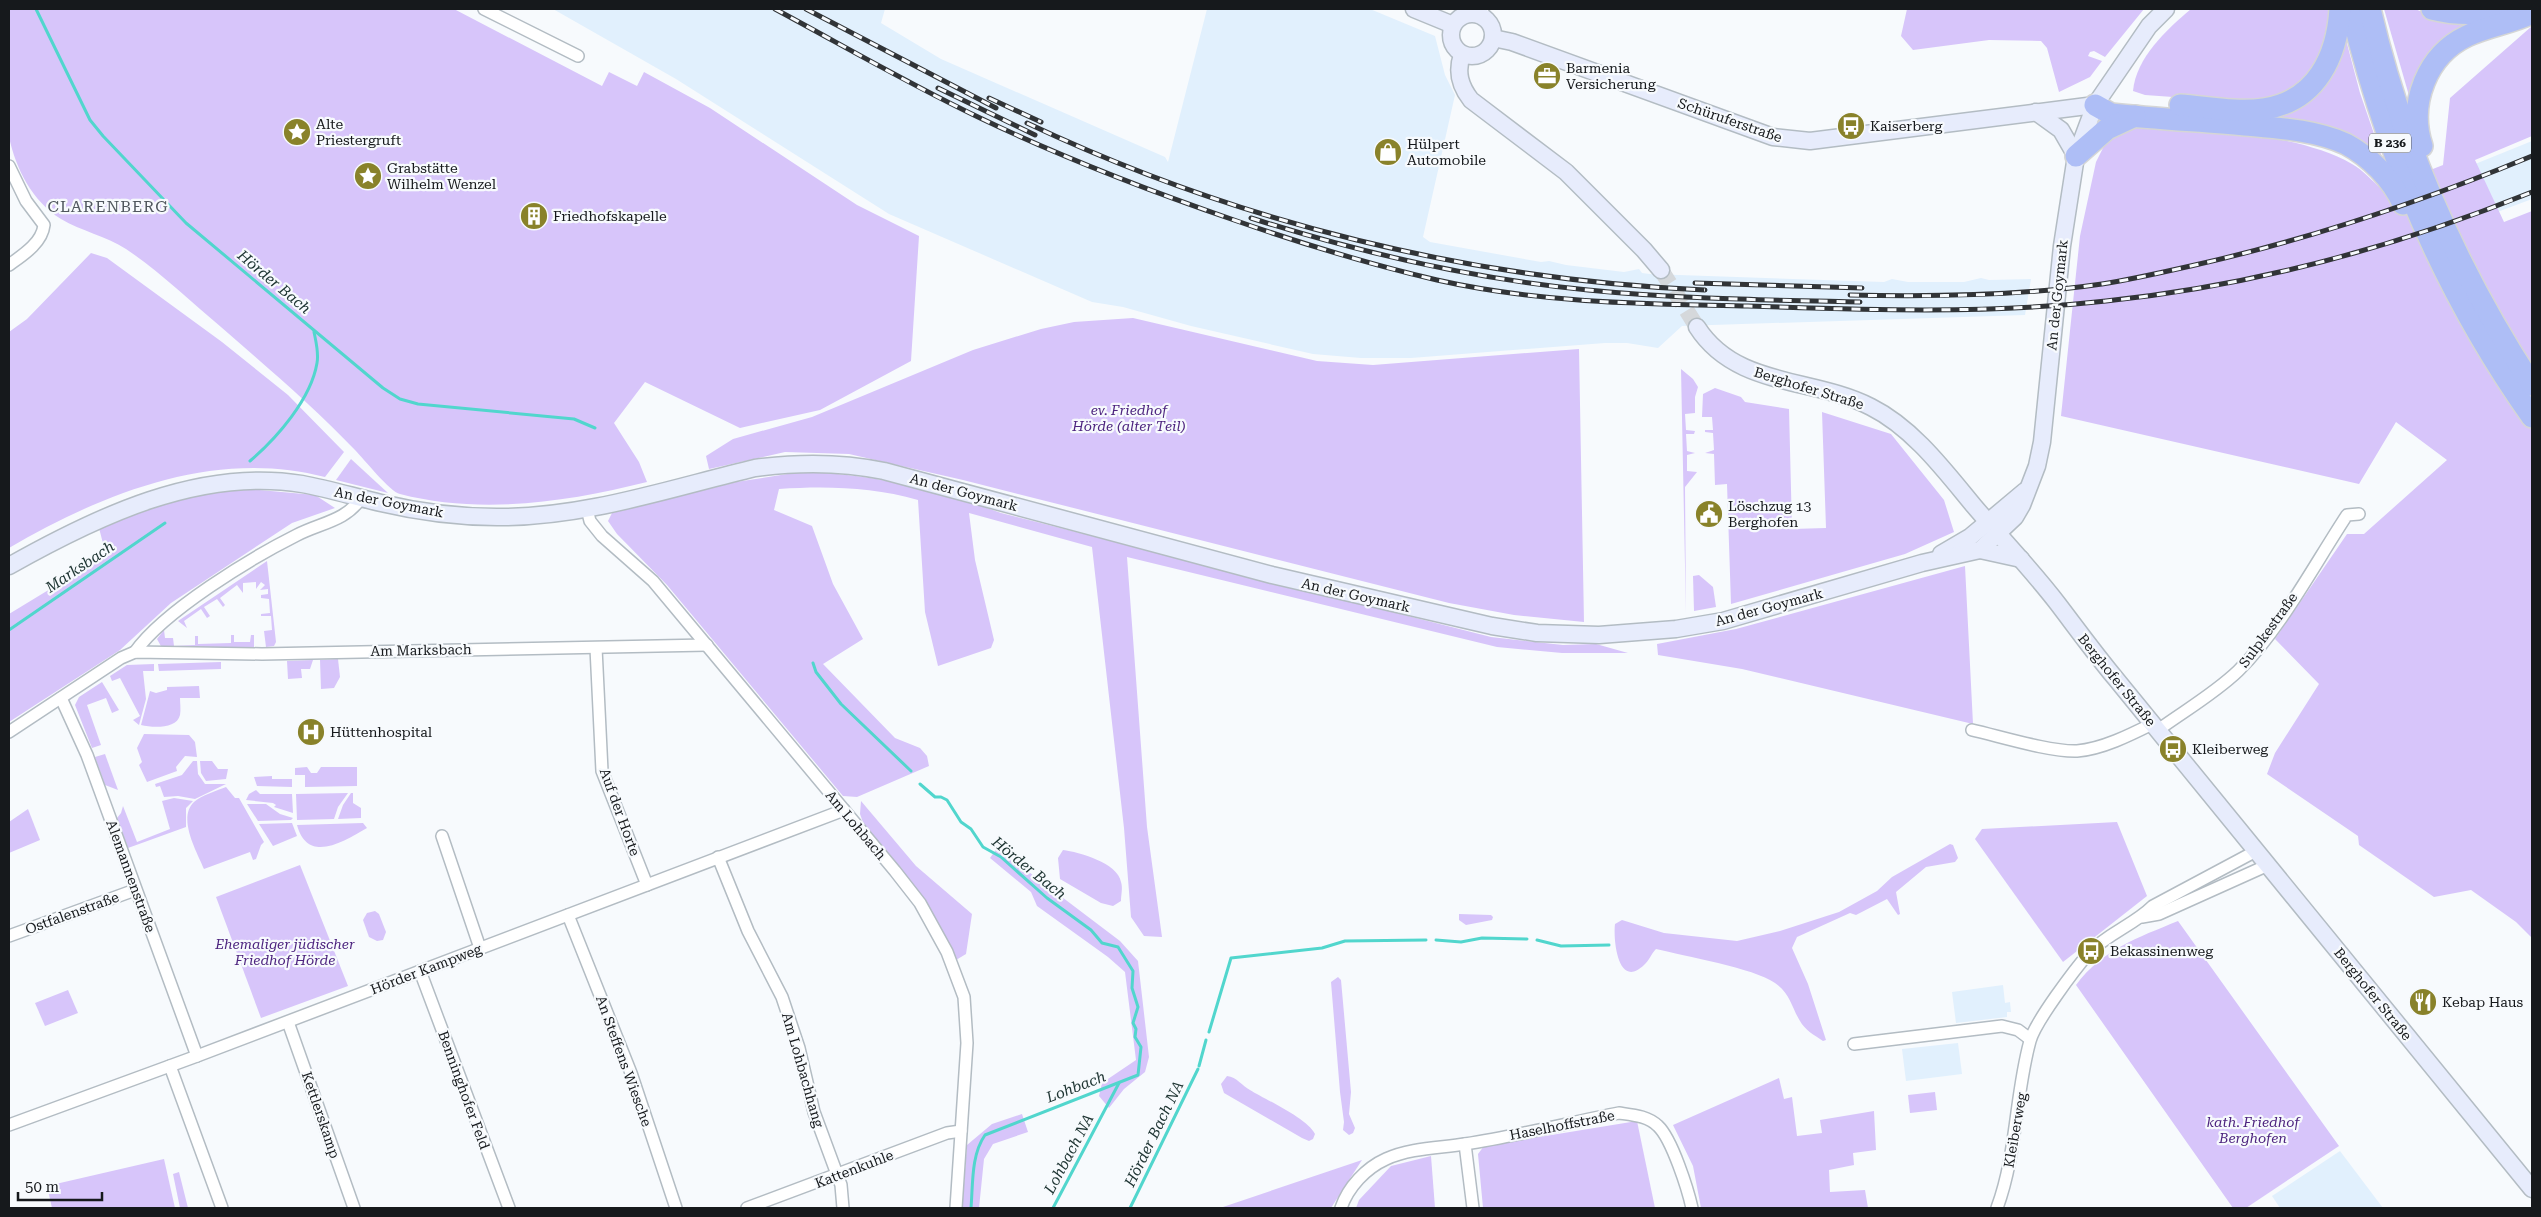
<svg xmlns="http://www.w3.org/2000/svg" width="2541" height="1217" font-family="'Roboto Serif',serif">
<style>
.built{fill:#e1f0fd}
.green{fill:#d7c5fa}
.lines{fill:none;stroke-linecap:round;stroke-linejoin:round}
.stream{stroke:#51d6cd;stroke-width:3}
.secondary-tunnel{stroke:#d5d8db;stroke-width:16;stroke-dasharray:16 8;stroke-linecap:butt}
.street-casing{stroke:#b3bcc3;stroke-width:14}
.secondary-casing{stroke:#b3bcc3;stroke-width:19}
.highway-casing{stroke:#d5d6d6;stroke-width:24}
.street{stroke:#fff;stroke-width:11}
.secondary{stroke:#e7ecfc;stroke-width:16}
.highway{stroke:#aebef6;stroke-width:21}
.rail-casing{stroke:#313437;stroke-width:5}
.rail{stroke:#f7fafd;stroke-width:3;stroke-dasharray:9;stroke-linecap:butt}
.labels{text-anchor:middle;stroke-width:4.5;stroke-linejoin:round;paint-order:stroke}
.shield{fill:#f7fafd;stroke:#5a5c60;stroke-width:1}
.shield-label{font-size:12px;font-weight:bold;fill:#16191c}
.poi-label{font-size:14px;fill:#16191c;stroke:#f7fafd;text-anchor:start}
.street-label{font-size:14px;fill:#16191c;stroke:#f7fafd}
.park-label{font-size:14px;font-style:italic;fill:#4d247f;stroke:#f7fafd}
.water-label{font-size:15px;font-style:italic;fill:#203634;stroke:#f7fafd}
.quarter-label{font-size:16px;letter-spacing:1px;fill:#50575e;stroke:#f7fafd}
</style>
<rect width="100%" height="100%" fill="#f7fafd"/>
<g class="built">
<polygon points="553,9 885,9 881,23 941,59 1165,157 1168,162 1207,9 1370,9 1435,36 1445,75 1455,95 1423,237 1430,242 1541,262 1549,261 1566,265 1624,272 1639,269 1642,273 1650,274 1884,282 1892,279 1908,282 1964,282 1981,278 1989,280 2031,279 2025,315 1682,326 1658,348 1627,343 1605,343 1411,358 1361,358 1313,354 1191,326 1123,307 1092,302 889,214 676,79"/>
<polygon points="2532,141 2532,199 2463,225 2443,177"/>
<polygon points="2003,985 2005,1003 2010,1002 2011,1012 2007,1012 2007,1017 1956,1023 1952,992"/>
<polygon points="1958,1043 1962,1074 1906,1081 1902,1049"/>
<polygon points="2340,1151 2383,1208 2280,1208 2272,1196"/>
</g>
<g class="green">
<path d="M9,9H454L602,86L609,72L637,86L644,72L710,108L857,205L919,236L911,361L820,410L740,428L645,382L614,423L639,462L647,482C567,502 481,515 400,494C390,492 364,459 355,450C313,406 267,367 221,327C190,301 159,271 126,249C106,236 81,231 61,219C32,201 16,169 9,137Z"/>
<polygon points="1907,9 2144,9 2105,57 2094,51 2090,52 2088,56 2102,61 2090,77 2059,92 2047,48 2041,41 1989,40 1913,50 1901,36"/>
<path d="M2191,9H2333L2330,35L2306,81L2276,98L2243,102L2145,95L2133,91C2136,58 2166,30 2191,9Z"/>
<polygon points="2384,9 2415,9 2425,13 2476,24 2412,106"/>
<path d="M2532,26V136L2475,160L2504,222L2532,211V938L2516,922L2471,890L2434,897L2359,845L2358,836L2267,774L2275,753L2319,684L2275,639L2347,534H2364L2447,460L2396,422L2359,484L2061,416L2080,236L2096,162L2106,142L2126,125C2193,129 2294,131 2352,164C2363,170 2372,181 2382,189L2443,165L2450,98Z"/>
<polygon points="2345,36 2360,93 2382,157 2381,159 2252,117 2283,111"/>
<path d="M91,253L107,258L222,342L288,395L344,452L325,477C215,448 103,493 9,548V332L27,319Z"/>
<polygon points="1133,318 1317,361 1373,365 1579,349 1584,622 1514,615 1449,603 963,480 849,454 785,452 709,469 706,456 733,439 812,417 973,350 1041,329 1074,322"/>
<polygon points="1681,369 1693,379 1698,387 1695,397 1695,413 1685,414 1686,430 1695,431 1694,434 1686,434 1687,451 1695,453 1687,455 1687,471 1697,472 1685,487 1686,614"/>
<polygon points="1715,388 1741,397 1745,402 1789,409 1792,529 1826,528 1822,412 1891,434 1944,500 1954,532 1905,554 1731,604 1727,484 1715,485 1714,454 1705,453 1714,450 1713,433 1705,432 1705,430 1713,430 1712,417 1702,417 1703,394"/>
<polygon points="351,459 388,493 336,480"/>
<path d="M800,472C869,473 936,489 1001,513L1491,637L1563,645L1596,644L1628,653H1562L1497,647L1127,557L1147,827L1162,937L1144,936L1131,917L1124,828L1092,547L969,513L975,560L994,640L991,648L938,666L925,612L918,500C872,487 827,486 779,489L774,510L812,526L833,584L863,639L823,664L895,738L920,748L927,756L929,766L857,797L843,796L667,585L617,534L608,521L612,513L736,482Z"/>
<polygon points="239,488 315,495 335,508 292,523 171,603 120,650 9,722 9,614 106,555 99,528 175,499"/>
<polygon points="267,561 276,642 274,646 266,647 264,631 272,630 271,616 261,616 261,614 270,613 269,599 261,598 261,595 268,594 268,589 260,590 265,585 261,582 256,589 256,582 243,583 243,593 237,585 220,598 225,605 223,607 217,599 204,607 210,616 207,618 201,609 184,621 187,628 178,621"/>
<polygon points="1965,566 1973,724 1742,669 1658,655 1657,644 1736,629"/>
<polygon points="1699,575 1713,587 1716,607 1694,611 1693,576"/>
<polygon points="164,630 165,638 173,638 174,646 195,645 195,636 198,636 198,644 231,643 231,635 234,635 234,642 250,642 251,635 254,635 254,647 162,648 157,639"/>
<polygon points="338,659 340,677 334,688 321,689 320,660"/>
<polygon points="313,660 310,669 301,669 302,678 288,679 287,661"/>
<polygon points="221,662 221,669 159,671 158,664"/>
<polygon points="154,664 154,671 143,671 146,699 139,725 133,720 140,716 120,678 112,681 110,676 127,665"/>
<polygon points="102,682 119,710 112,713 106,698 87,705 101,745 92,748 75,705 79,697"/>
<path d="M199,686L200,698H180C180,703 181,710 180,715C177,729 153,728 141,725L150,691L156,693L167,690V687Z"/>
<polygon points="144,734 189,735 195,742 197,757 185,756 176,767 177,771 147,782 139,765 142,762 137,748"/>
<polygon points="105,754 118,790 105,785 95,757"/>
<polygon points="193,761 197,761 198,774 205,784 226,784 195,799 178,796 164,797 160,786 156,787 155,784 182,775"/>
<polygon points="200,761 212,761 218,769 228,769 226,779 206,781 201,773"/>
<polygon points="307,767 311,773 317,773 321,767 357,767 357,786 305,787 305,775 295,775 295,768"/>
<polygon points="272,776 272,779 292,779 292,787 257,786 254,777"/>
<path d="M226,787L235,798H239L264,842L261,845L256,859L253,860L250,852L204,869C197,852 177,818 194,802C202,795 216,791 226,787Z"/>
<polygon points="256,790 260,794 292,794 293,813 274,807 276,805 273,803 246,800 249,794"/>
<polygon points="348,793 338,807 334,819 297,820 296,794"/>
<polygon points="351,793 353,793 353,803 361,808 361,818 338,819 343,805"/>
<polygon points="174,798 193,801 186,808 186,827 128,848 117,818 121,813 123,806 137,842 170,829 162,801"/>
<polygon points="861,801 916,866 972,914 966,954 956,960 940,927 919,893 865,828 860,814"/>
<polygon points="247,804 266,804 280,814 293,818 291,820 258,821"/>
<polygon points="28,809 40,840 9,853 9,822"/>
<polygon points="2117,822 2147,896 2063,962 1975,839 1982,829"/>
<polygon points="292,823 297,836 273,846 259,824"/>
<path d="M363,823L367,828C344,841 308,865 297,825Z"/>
<path d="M1950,844L1953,845L1958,858L1955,862L1926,867L1896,892L1900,914L1898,915L1887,899L1856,915L1850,913L1797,937L1792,948L1808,984L1826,1040L1823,1041C1814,1035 1805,1030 1800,1021C1791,1006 1790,993 1775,983C1754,968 1684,956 1656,949C1651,954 1649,961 1644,965C1618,990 1613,940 1615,924L1622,920L1664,933L1737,941L1780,931L1839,912L1877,891L1892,877Z"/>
<polygon points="997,848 1120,941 1138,961 1149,1057 1145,1072 1124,1089 1109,1108 1099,1096 1102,1083 1136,1060 1125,972 1108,957 1037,906 1031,892 990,858"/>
<path d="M1063,850C1079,852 1118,863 1121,882C1123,888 1121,895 1121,901L1113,906L1101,903L1060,879L1058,858Z"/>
<polygon points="300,865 348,986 261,1018 216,897"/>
<polygon points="375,911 379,914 386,932 383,940 377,941 369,937 363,920 367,913"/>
<polygon points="1459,914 1491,915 1493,917 1492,920 1466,925 1459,920"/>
<path d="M2178,921L2339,1146L2246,1208H2233L2076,985C2103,949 2137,938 2178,921Z"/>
<polygon points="1338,977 1341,980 1351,1092 1349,1114 1355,1128 1353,1133 1349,1135 1343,1130 1344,1122 1340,1092 1331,982"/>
<polygon points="68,990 78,1013 45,1026 35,1003"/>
<path d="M1227,1076C1237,1077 1242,1086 1250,1090C1266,1100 1307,1118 1315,1134L1313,1139L1309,1141L1302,1138L1224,1093L1221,1084Z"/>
<polygon points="1779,1078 1784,1099 1792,1097 1797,1136 1822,1133 1820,1120 1874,1111 1876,1150 1853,1153 1854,1165 1829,1170 1830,1192 1865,1190 1868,1208 1701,1208 1693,1166 1673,1125"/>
<polygon points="1935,1092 1937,1110 1910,1113 1908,1095"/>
<polygon points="1022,1114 1028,1132 993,1144 984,1159 979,1208 962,1208 967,1145 992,1124"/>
<polygon points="1637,1121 1655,1208 1483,1208 1478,1154 1484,1146"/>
<polygon points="1431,1156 1435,1208 1356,1208 1359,1200 1391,1166"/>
<polygon points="164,1159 175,1208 52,1208 47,1186"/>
<polygon points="1362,1160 1331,1208 1220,1208"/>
<polygon points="179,1172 188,1208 180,1208 173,1174"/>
</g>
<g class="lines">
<g class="stream">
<polyline points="36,9 90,120 103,136 186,223 383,388 400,399 418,404 574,419 595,428"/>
<path d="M250,461C277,438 311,399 317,363C319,353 316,342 314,332"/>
<polyline points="9,630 165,523"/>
<polyline points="813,663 816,672 841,704 911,771"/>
<path d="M920,784L935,797H941L947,800L961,822L971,829L983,847L1001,857L1047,898L1091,930L1102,943L1118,947L1133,971L1132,988L1138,1007L1133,1023L1136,1029L1135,1037L1141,1047L1138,1075L985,1135C971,1155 973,1184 971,1208"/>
<polyline points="1436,940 1461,942 1482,938 1527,939"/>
<polyline points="1537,940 1561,946 1609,945"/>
<polyline points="1209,1032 1231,958 1322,948 1345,941 1426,940"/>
<polyline points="1199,1066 1206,1040"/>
<polyline points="1053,1208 1119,1083"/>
<polyline points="1130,1208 1198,1069"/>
</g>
<polyline class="secondary-tunnel" points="1661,270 1697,327"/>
<defs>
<g id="street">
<polyline points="484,9 578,56"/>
<polyline points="1480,15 1483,9"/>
<path d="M9,166L26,201L44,225C42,243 23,255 9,265"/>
<polyline points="587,509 590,521 602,536 653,581 895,871 920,903 947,952 964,997 967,1043 956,1208"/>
<polyline points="596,648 602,771 647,885"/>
<path d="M135,652C164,611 251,558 297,535C320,523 346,521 361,498"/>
<polyline points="61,698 87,755 197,1056"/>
<path d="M1972,730C1999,736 2050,752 2077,751C2102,749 2130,735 2152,724"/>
<path d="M2158,730C2184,711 2214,694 2238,671C2280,630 2314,565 2347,515L2359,514"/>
<polyline points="9,732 121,658 135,652 262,654 707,645"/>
<polyline points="442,836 480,948"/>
<polyline points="718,857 748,931 782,997 799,1048 814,1112 841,1185 843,1208"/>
<polyline points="568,915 631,1073 676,1208"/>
<polyline points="2142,917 2159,914 2268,865"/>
<polyline points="9,936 135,890"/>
<polyline points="420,971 509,1208"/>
<polyline points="288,1022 354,1208"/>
<polyline points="1854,1044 2002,1026 2018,1030 2030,1039"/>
<polyline points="170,1066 222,1208"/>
<polyline points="9,1125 197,1056 844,810"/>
<polyline points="1465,1144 1473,1208"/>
<polyline points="747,1208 947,1133 961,1131"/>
<path d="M1341,1208C1348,1187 1366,1168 1386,1159C1410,1148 1439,1148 1465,1144C1517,1136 1568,1123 1619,1113C1633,1115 1648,1116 1658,1126C1672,1139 1688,1190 1692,1208"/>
<path d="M1997,1208C2017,1154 2015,1095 2030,1041C2035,1022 2075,969 2089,953C2108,933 2134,925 2153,906L2256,851"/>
</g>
<g id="secondary">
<polyline points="1414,9 1453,25"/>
<circle cx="1472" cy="35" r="21"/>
<polyline points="1493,38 1512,42 1773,137 1810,141 2095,105"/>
<path d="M1462,55C1456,72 1460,86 1471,100L1566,172L1644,250L1661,270"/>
<polyline points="2036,112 2061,130 2076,156"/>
<path d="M1697,327C1736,388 1813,377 1871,407C1913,428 1945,471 1974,506C2002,539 2032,570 2058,604C2077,629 2096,655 2116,679L2532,1189"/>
<polyline points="1980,550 2021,559"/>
<polyline points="1941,554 1970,537 2025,491"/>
<path d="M9,566C96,517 199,467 302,484C329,489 355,497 381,503C419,512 458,517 497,517C584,518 671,488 755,468C799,462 841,462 884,471L1272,575L1492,626L1537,633L1599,635L1676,629L1723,621L1922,563L1980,550L2015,517L2022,505L2037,466L2042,442L2062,246L2076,156L2095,105L2149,26L2166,9"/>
</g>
<g id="highway">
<path d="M2351,9C2386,155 2445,294 2532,417"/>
<path d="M2370,9C2401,142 2457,270 2532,385"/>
<path d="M2432,9C2456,15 2481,15 2506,9"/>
<path d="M2095,105L2111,114C2156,119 2200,121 2245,125C2278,128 2315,130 2346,144C2370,157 2392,179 2403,204"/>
<path d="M2180,105C2207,107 2237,113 2264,109C2317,101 2337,56 2340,9"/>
<path d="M2422,146C2408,103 2427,55 2467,36C2488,26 2512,23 2532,13"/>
<polyline points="2076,156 2107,129 2135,116"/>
</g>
</defs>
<use href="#street" class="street-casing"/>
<use href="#secondary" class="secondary-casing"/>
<use href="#highway" class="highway-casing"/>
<use href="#street" class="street"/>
<use href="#secondary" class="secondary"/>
<use href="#highway" class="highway"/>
<defs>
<g id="rail">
<path d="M775,9C842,45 909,84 978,117C1061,157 1147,190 1234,220C1300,243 1368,264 1437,280C1539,303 1643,304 1748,306C1867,310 1987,314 2106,301C2252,286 2396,247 2532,192"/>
<polyline points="806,9 996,108"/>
<polyline points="938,88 1035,135"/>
<polyline points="989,98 1041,122"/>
<path d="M1027,123C1238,223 1472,280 1705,290"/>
<path d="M1251,218C1361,253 1474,279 1588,290C1678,299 1770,300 1860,302"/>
<polyline points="1695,283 1862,288"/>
<path d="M1850,295C1934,297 2019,296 2102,284C2134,279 2164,272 2195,265C2311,239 2423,201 2532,156"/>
</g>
</defs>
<use href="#rail" class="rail-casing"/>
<use href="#rail" class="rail"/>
</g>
<defs>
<symbol id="office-disc" viewBox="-11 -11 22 22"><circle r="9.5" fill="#89822a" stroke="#f7fafd"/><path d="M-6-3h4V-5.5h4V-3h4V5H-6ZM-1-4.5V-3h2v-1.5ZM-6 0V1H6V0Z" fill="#fff"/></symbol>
<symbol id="bus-disc" viewBox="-11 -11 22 22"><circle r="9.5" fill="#89822a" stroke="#f7fafd"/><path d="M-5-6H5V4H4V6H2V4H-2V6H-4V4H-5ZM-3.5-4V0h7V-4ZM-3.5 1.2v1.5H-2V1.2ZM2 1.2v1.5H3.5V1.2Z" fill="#fff"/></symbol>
<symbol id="sight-disc" viewBox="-11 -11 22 22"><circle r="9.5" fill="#89822a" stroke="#f7fafd"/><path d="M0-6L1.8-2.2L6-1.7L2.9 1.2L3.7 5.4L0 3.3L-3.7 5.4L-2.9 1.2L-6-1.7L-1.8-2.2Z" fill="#fff"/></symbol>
<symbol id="shop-disc" viewBox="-11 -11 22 22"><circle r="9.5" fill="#89822a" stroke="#f7fafd"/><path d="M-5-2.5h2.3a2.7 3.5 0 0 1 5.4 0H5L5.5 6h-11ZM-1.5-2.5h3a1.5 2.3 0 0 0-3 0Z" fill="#fff"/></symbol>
<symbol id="building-disc" viewBox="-11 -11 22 22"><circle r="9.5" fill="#89822a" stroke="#f7fafd"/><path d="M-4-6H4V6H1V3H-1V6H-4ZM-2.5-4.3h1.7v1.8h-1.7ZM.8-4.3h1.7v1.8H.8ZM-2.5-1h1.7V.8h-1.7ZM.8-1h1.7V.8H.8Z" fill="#fff"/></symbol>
<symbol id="civic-disc" viewBox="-11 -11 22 22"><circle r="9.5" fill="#89822a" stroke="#f7fafd"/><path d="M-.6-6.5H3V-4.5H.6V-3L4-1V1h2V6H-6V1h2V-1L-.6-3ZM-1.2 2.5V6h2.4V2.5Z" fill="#fff"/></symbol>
<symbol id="hospital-disc" viewBox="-11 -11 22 22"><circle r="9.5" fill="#89822a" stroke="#f7fafd"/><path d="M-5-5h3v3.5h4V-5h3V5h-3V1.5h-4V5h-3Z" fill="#fff"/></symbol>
<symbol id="restaurant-disc" viewBox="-11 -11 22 22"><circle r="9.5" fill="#89822a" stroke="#f7fafd"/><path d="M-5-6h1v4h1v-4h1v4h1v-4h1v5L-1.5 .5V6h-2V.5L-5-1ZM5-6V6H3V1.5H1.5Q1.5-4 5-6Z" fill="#fff"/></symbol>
</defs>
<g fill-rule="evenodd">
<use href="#office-disc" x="1531" y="60" width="32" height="32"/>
<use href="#bus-disc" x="1835" y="110" width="32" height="32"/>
<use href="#sight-disc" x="281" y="116" width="32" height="32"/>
<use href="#shop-disc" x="1372" y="136" width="32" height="32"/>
<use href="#sight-disc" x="352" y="160" width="32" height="32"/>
<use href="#building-disc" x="518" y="200" width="32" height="32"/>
<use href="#civic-disc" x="1693" y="498" width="32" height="32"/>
<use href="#hospital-disc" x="295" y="716" width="32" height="32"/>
<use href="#bus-disc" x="2157" y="733" width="32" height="32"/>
<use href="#bus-disc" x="2075" y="935" width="32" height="32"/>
<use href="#restaurant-disc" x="2407" y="986" width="32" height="32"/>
</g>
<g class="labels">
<rect class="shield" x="2369" y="133.5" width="42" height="19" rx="4"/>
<g class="shield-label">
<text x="2390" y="147">B 236</text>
</g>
<g class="poi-label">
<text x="1566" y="73">Barmenia<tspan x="1566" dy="16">Versicherung</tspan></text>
<text x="316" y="129">Alte<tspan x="316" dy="16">Priestergruft</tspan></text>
<text x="1870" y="131">Kaiserberg</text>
<text x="1407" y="149">Hülpert<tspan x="1407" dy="16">Automobile</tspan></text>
<text x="387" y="173">Grabstätte<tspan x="387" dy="16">Wilhelm Wenzel</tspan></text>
<text x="553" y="221">Friedhofskapelle</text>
<text x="1728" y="511">Löschzug 13<tspan x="1728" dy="16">Berghofen</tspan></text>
<text x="330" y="737">Hüttenhospital</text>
<text x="2192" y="754">Kleiberweg</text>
<text x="2110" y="956">Bekassinenweg</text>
<text x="2442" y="1007">Kebap Haus</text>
</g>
<g class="street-label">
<text transform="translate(1730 120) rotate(19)" y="5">Schüruferstraße</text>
<text transform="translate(2057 295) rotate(-84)" y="5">An der Goymark</text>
<text transform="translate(1809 388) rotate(17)" y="5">Berghofer Straße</text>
<text transform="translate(964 492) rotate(15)" y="5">An der Goymark</text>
<text transform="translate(389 502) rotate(11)" y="5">An der Goymark</text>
<text transform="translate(1356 595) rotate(13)" y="5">An der Goymark</text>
<text transform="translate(1769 607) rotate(-15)" y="5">An der Goymark</text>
<text transform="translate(2268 630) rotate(-54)" y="5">Sulpkestraße</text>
<text transform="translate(421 650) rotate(-1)" y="5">Am Marksbach</text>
<text transform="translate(2117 680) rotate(51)" y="5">Berghofer Straße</text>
<text transform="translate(620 812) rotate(70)" y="5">Auf der Horte</text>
<text transform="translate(856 825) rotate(50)" y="5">Am Lohbach</text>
<text transform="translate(131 876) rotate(70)" y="5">Alemannenstraße</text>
<text transform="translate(72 913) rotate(-20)" y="5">Ostfalenstraße</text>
<text transform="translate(426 969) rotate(-21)" y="5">Hörder Kampweg</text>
<text transform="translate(2373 994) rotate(51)" y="5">Berghofer Straße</text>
<text transform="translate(624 1061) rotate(70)" y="5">An Steffens Wiesche</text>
<text transform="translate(803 1070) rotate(74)" y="5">Am Lohbachhang</text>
<text transform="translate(464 1090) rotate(70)" y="5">Benninghofer Feld</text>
<text transform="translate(321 1115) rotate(71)" y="5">Kettlerskamp</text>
<text transform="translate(1562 1125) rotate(-11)" y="5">Haselhoffstraße</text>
<text transform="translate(2015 1130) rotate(-80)" y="5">Kleiberweg</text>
<text transform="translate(854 1169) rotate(-21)" y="5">Kattenkuhle</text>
</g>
<g class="park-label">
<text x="1129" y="415">ev. Friedhof<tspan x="1129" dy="16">Hörde (alter Teil)</tspan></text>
<text x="285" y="949">Ehemaliger jüdischer<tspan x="285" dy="16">Friedhof Hörde</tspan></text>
<text x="2253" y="1127">kath. Friedhof<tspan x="2253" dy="16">Berghofen</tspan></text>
</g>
<g class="water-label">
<text transform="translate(274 282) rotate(40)" y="5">Hörder Bach</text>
<text transform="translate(80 567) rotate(-34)" y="5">Marksbach</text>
<text transform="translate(1029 868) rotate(39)" y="5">Hörder Bach</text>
<text transform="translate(1076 1087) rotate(-21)" y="5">Lohbach</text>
<text transform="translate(1154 1134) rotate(-64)" y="5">Hörder Bach NA</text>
<text transform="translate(1069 1154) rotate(-62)" y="5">Lohbach NA</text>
</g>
<g class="quarter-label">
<text x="108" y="212">CLARENBERG</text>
</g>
</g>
<rect width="2541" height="1217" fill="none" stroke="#16191c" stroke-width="20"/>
<path d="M18 1192v8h84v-8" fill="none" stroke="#16191c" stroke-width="2.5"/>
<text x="25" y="1192" font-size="15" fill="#16191c" stroke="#f7fafd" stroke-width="4" paint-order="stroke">50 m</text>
</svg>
